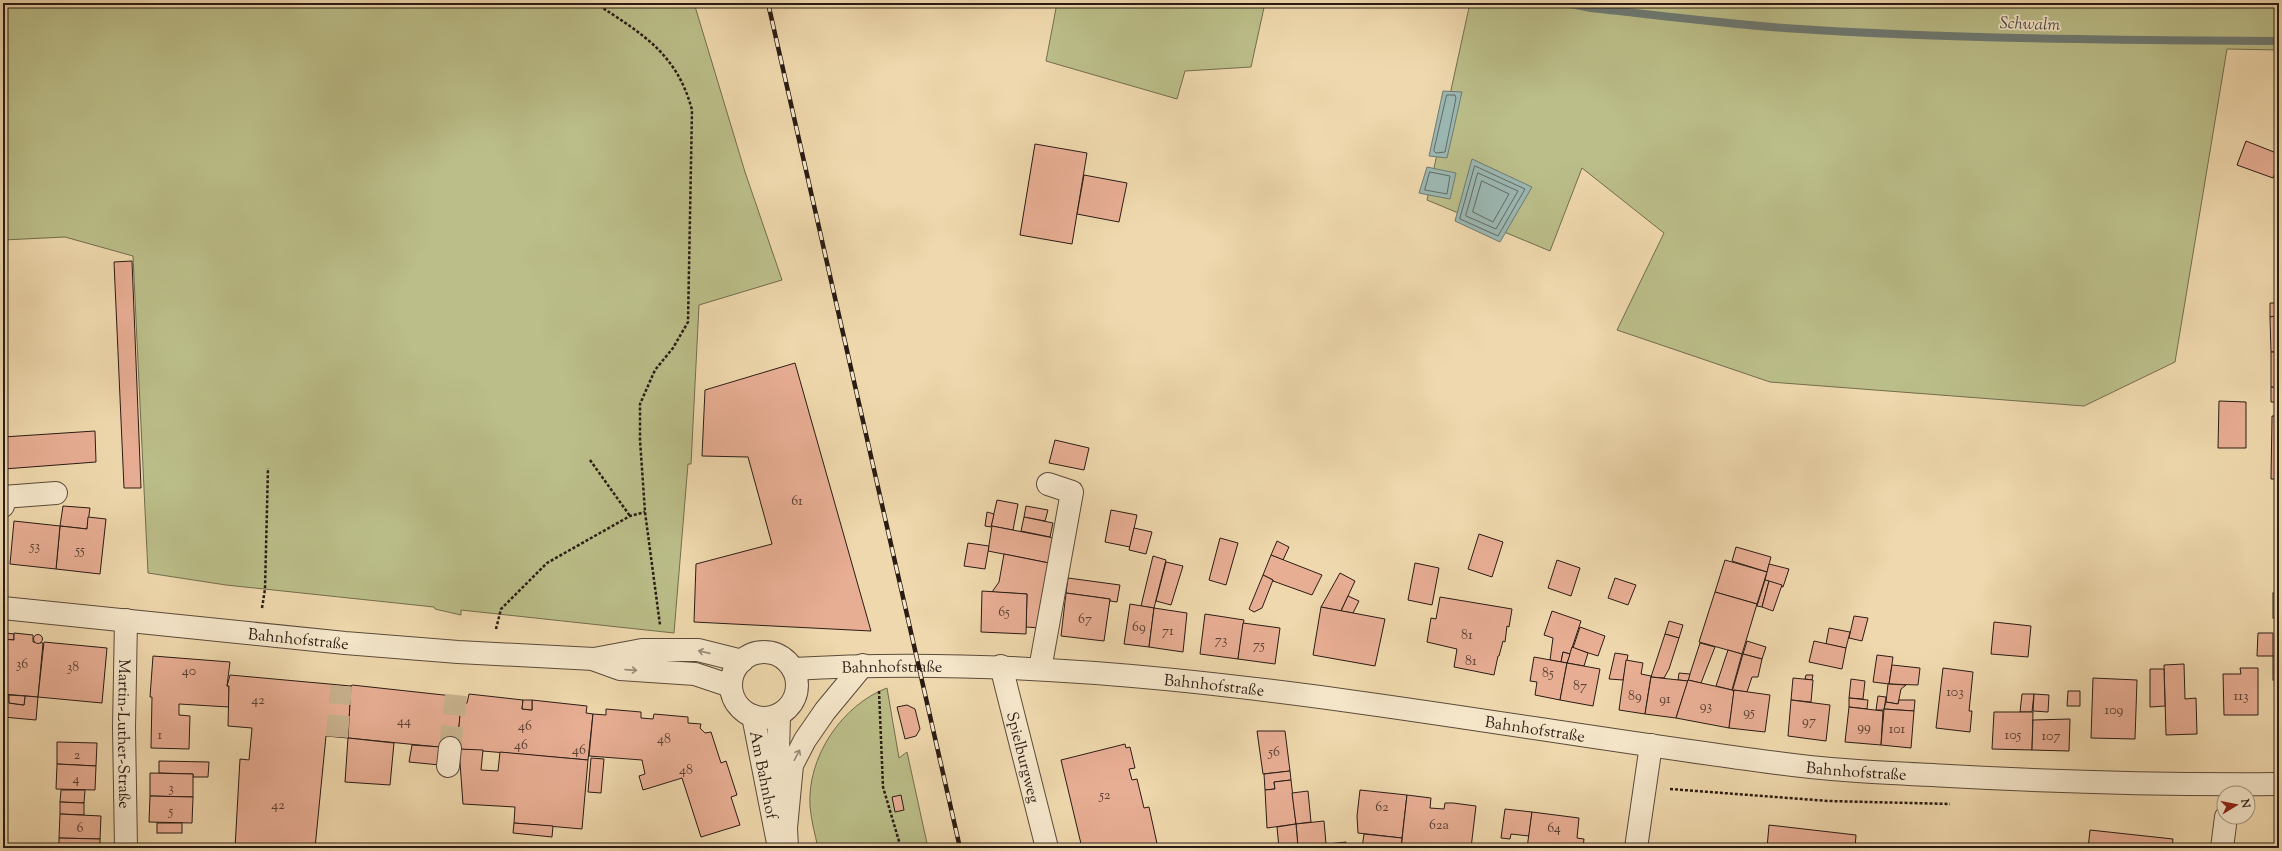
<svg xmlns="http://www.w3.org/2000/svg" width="2282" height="851" font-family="'Sorts Mill Goudy',serif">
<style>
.green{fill:#bbbe89;stroke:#726d4e}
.water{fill:#9cb8b3;stroke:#6e7a73}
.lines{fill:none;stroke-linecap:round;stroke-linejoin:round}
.shore{stroke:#636a64;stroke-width:1}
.stream{stroke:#6e7a73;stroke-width:8}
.building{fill:#e8ae94;stroke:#2a1c14}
.minor-tunnel{stroke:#c8b28e;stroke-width:22;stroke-dasharray:22 11;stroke-linecap:butt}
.minor-casing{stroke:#5b4b3a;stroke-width:24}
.path{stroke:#2a1c14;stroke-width:2.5;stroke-dasharray:3 2;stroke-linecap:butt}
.minor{stroke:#f5e6ca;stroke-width:22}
.rail-casing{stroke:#2a1c14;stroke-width:4.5}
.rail{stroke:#f5e6ca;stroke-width:3;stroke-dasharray:9;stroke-linecap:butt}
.oneway{stroke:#9a8b78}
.labels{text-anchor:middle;stroke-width:3.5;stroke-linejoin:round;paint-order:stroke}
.number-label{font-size:14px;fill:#5a4034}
.street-label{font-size:16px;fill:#2a1c14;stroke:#f5e6ca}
.water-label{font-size:17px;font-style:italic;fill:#4c4b44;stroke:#f5e6ca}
</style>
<rect width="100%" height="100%" fill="#efd8ad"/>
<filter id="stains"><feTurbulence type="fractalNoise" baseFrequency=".005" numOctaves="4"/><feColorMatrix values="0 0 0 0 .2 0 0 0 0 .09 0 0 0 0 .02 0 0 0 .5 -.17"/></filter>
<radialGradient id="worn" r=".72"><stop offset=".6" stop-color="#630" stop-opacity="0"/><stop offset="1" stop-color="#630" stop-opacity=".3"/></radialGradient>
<g class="green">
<polygon points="3,3 694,3 745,172 782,280 699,305 691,464 688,464 674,633 461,610 461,615 435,609 434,607 226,585 148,573 133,256 65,237 3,240"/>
<polygon points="1057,3 1265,3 1251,67 1185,71 1177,99 1046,61"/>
<polygon points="1470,3 2279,3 2279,50 2227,49 2175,362 2084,406 1770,382 1617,330 1664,233 1582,168 1550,251 1427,200"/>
<path d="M887,688L899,758L907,752L928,848H818C815,834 811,820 810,806C807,757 842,705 887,688Z"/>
</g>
<g class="water">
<polygon points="1443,91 1462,92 1447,158 1429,156"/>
<polygon points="1472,159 1532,187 1500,242 1455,221"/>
<polygon points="1427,167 1456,173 1450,199 1419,193"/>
</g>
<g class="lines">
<g class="shore">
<polygon points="1447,95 1455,95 1456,98 1445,152 1436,153 1434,151"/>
<polygon points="1475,166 1525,189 1498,236 1460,219"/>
<polygon points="1430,172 1450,176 1447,194 1425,190"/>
<polygon points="1478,173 1518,191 1496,229 1466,216"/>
<polygon points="1482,181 1509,194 1493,222 1473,212"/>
</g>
<path class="stream" d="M1566,3L1591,8C1655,15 1719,23 1784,28C1948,39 2114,40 2279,41"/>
</g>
<g class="building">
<polygon points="2246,141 2279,154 2279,162 2273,178 2237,165"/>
<polygon points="1035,144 1087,153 1072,244 1020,235"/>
<polygon points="1084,175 1127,183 1119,222 1077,214"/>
<polygon points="132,261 141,488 124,488 114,262"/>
<polygon points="2270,303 2279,303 2279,316 2276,317 2270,317"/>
<polygon points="2276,316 2279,316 2279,352 2271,352 2270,317"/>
<polygon points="2271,352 2279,352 2279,388 2271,387"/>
<polygon points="795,363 871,631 694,622 696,564 772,544 748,457 702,456 705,390"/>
<polygon points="2271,387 2279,388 2279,402 2271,402"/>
<polygon points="2219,401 2246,402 2246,448 2218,448"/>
<polygon points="2272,416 2279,416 2279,479 2271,479"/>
<polygon points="95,431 96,462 4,469 3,437"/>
<polygon points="1055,440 1089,448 1084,470 1049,463"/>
<polygon points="997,500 1018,504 1013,530 991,526"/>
<polygon points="63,506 90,508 87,529 60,526"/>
<polygon points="1026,506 1048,510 1045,521 1024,517"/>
<polygon points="1111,510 1137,515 1130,547 1105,542"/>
<polygon points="987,512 994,514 991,527 985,526"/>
<polygon points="88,517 106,519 100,574 56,569 60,526 87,529"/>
<polygon points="1024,517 1053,523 1050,537 1021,531"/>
<polygon points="14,521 60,526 56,569 10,564"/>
<polygon points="992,526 1059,539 1054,564 988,551"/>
<polygon points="1134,528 1152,532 1146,554 1129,550"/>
<polygon points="1479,534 1503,542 1492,577 1468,569"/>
<polygon points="1220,538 1238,543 1226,585 1209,580"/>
<polygon points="1277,541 1289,547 1283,560 1271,555"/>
<polygon points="968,543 989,546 985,569 964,566"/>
<polygon points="1736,547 1771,557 1767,572 1732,561"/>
<polygon points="1004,554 1054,564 1041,628 1026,627 1027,594 992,592 999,582"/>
<polygon points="1271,555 1322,575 1312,595 1273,581 1273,580 1263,575"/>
<polygon points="1153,556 1166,560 1154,608 1141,606"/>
<polygon points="1557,560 1580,568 1571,596 1548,588"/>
<polygon points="1725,560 1767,572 1757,604 1715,592"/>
<polygon points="1166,562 1183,566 1171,605 1156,601"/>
<polygon points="1415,563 1439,568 1432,605 1408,600"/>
<polygon points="1769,564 1789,569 1783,587 1765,580"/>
<polygon points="1340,573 1355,581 1341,611 1321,607"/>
<polygon points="1263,575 1273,580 1262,608 1254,612 1249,609"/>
<polygon points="1068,578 1120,585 1117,602 1110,601 1110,599 1066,593"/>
<polygon points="1615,578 1636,585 1628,605 1608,598"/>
<polygon points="1765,580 1769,581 1762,607 1757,606"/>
<polygon points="1769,581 1782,585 1773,611 1762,607"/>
<polygon points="982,591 1027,594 1026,634 981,632"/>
<polygon points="1715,592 1757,604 1742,654 1699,642"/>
<polygon points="1066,593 1110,599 1104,641 1061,636"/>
<rect x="2273" y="593" width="6" height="25"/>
<polygon points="1348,596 1359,601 1353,613 1341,611"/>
<polygon points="1440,597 1512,609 1509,627 1507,626 1505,642 1503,641 1499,656 1498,656 1494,675 1454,667 1457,649 1427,642 1431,618 1436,619"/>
<polygon points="1130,604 1154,608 1149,647 1124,644"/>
<polygon points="1321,607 1385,619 1375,666 1313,655"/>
<polygon points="1154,608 1187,613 1183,652 1149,647"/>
<polygon points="1552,611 1581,621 1570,654 1563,652 1561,662 1550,660 1553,638 1544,635"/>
<polygon points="1205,614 1244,620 1238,659 1200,654"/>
<polygon points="1854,616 1868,618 1862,641 1849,638"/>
<polygon points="1669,621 1683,625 1679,638 1665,634"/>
<polygon points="1994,622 2031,626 2028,657 1991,654"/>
<polygon points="1243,623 1280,628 1275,664 1238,659"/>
<polygon points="1580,627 1605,636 1598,656 1573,648"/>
<polygon points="1829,628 1850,632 1846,648 1826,644"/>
<polygon points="6,633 14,634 14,640 4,639"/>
<polygon points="14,633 33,635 33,642 43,643 38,697 3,694 3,639 14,640"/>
<polygon points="2258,633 2273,633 2273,656 2257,656"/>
<polygon points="1665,634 1679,638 1669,669 1664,678 1651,677"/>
<circle cx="38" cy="639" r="4.5"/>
<polygon points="1747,641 1766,647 1762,659 1743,654"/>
<polygon points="1814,641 1846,648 1842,669 1809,662"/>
<polygon points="44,642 107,648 102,703 38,697"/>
<polygon points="1700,643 1715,647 1701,683 1688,680"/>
<polygon points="1572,647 1588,653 1584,666 1567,663"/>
<polygon points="1728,650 1742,654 1732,690 1716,686"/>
<polygon points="1563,652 1570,654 1567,663 1561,662"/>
<polygon points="1615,653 1628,655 1623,680 1609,679"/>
<polygon points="1743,654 1762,659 1758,677 1752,677 1747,692 1734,690 1732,692"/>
<polygon points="1877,655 1893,657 1889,684 1873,682"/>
<polygon points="153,656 230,662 227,686 229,686 229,707 179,704 179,715 190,716 189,749 151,748 152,697 150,697"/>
<rect x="2273" y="656" width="6" height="24"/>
<polygon points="1534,657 1567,663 1560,700 1535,695 1537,682 1530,681"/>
<polygon points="1626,660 1643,663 1641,674 1651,676 1645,714 1619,710"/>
<polygon points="1567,663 1600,669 1593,706 1560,700"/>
<polygon points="2184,664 2185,699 2196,698 2197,734 2166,735 2164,665"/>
<polygon points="1892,665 1920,668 1918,685 1889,684"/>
<polygon points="1943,668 1973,672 1969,711 1972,711 1970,732 1936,728"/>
<polygon points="2240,668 2258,668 2258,715 2224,715 2223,674 2241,674"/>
<polygon points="2150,669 2164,669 2165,706 2150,707"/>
<polygon points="1679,673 1690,674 1688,681 1678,680"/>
<polygon points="230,675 351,686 348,738 326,736 315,848 235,848 240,759 249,760 252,728 228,726 229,686 227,686"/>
<polygon points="1806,675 1813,675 1812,680 1805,679"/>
<polygon points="1651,677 1688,681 1676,718 1645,714"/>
<polygon points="1793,678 1813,680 1811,702 1791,700"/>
<polygon points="2093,678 2137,680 2135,739 2091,738"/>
<polygon points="1851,679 1865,681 1863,699 1849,698"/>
<polygon points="1688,680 1732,690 1734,692 1729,728 1676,718"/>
<polygon points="1888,684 1906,685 1901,689 1898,704 1886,702"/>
<polygon points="352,685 462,697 458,737 459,749 348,738 351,686"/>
<polygon points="1734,690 1770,695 1765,732 1729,728"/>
<polygon points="2068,691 2080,691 2080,706 2067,706"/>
<polygon points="3,694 9,695 9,703 24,705 25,696 38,697 36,720 3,717"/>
<polygon points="469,694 523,700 522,709 532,710 532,700 587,706 586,713 593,714 588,760 459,749 458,737 461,703 467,703"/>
<polygon points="2022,694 2034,694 2032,712 2020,712"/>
<polygon points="2034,694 2049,695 2048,712 2033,711"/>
<polygon points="9,695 25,696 24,705 9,703"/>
<polygon points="1878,696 1886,697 1884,710 1876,710"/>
<polygon points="1849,698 1868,700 1867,709 1849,707"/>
<polygon points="523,700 532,700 532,710 522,709"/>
<polygon points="1791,700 1830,705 1826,741 1788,736"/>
<polygon points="1899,700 1915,700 1914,711 1884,709 1886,702 1898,704"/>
<polygon points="907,705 915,709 920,729 916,736 905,739 897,707"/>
<polygon points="1849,707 1883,711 1881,745 1845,742"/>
<polygon points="606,709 641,712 641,718 653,719 654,714 688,717 688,723 701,724 700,728 705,733 711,732 721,763 726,761 737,795 731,797 740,825 701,837 682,778 643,790 639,776 645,774 642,760 589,756 593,714 606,715"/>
<polygon points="1884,709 1914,711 1911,748 1881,745"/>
<polygon points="1994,712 2033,712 2032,750 1992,749"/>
<polygon points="2070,719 2069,751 2032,750 2033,720"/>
<polygon points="1257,731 1285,731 1290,771 1263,774"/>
<polygon points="348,738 394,743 390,785 345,782"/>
<polygon points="57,742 97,743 96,766 57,764"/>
<polygon points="1125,744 1126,748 1130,747 1135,768 1129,769 1132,780 1137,779 1144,808 1149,807 1158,848 1082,848 1061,760"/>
<polygon points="412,745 441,747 440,765 409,762"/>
<polygon points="459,749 483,750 481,770 498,771 500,752 588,760 582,829 514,823 515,807 463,804"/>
<polygon points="591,758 604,759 601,793 588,792"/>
<polygon points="159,761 209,762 208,777 193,777 193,774 159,773"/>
<polygon points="57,764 96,766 95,790 56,789"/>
<polygon points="1290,771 1291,780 1274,782 1275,789 1265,790 1264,774"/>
<polygon points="150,773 193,774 193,797 150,796"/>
<polygon points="1291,780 1296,824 1267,828 1265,790 1275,789 1274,782"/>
<polygon points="61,790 85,790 84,803 60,802"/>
<polygon points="1360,790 1407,795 1402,838 1358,833 1357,816"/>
<polygon points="1308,791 1311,822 1296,824 1292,793"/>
<polygon points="901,795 904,810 895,812 892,797"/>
<polygon points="1407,795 1431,798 1430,808 1444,809 1445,803 1453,803 1476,806 1471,848 1401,848"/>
<polygon points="150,796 193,797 192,823 149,822"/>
<polygon points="60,802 84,803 84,815 60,814"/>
<polygon points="1505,809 1532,812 1529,836 1511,834 1510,839 1501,838"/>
<polygon points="1532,812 1579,818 1577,838 1584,839 1583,848 1527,848"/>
<polygon points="60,814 101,816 100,839 59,838"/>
<polygon points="1324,821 1326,844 1298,847 1296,824"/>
<rect x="157" y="823" width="25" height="10"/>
<polygon points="514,823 553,826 552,837 513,833"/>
<polygon points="1296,824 1298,847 1279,848 1277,827"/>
<polygon points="1769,825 1856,835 1855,848 1767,848"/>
<polygon points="2278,829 2279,848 2277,848"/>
<polygon points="2090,830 2173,839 2172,848 2088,848"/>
<polygon points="1364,834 1402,838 1401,848 1362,848"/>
<polygon points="59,838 100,839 100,848 59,848"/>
<polygon points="1346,842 1346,848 1298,848 1298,847"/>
</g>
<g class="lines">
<g class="minor-tunnel">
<polyline points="337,737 341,686"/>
<polyline points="450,748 456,695"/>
</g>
<defs>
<g id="minor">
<polyline points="3,506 3,497 56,493"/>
<path id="s1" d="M3,608L345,643L458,652L594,659L642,650H698L742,661"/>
<path id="s2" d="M126,620L124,728L126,848"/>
<circle cx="764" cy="685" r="33"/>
<polyline points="595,660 620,669 695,674 731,686"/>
<path id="s3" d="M1001,666L1047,848"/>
<path id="s4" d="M793,669C1124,649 1450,721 1777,763C1834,771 1891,773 1949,776C2059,782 2169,785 2279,784"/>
<polyline points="1040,669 1072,492 1048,484"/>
<path id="s5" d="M753,716L778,843"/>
<polyline points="448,766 450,748"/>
<polyline points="777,790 779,715"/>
<polyline points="787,848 786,828 792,765 805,740 825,711 863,665"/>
<polyline points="1636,848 1651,745"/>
<polyline points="2222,848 2226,817"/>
</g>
</defs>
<use href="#minor" class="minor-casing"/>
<g class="path">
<path d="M595,3C641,33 677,53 692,110L688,322L673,348L655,370L640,404V440L645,512L660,625"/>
<polyline points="590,460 630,516"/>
<polyline points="262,608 265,589 268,468"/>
<polyline points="496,629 501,609 547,563 630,516 645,512"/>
<polyline points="879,691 883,787 901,848"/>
<polyline points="1670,789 1829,801 1950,804"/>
</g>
<use href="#minor" class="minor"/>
<defs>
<polyline id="rail" points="768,3 960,848"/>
</defs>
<use href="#rail" class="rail-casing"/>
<use href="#rail" class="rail"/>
</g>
<defs><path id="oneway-shaft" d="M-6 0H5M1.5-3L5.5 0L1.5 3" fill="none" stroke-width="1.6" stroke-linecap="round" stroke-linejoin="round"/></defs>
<g class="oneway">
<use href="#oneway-shaft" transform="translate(704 652) rotate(-167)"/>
<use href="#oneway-shaft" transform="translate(631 670) rotate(4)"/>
<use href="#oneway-shaft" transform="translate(797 755) rotate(-63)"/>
</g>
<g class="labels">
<g class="number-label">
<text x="797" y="505">61</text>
<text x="35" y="550">53</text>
<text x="80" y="554">55</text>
<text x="1004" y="616">65</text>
<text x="1085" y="623">67</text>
<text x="1139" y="631">69</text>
<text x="1168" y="635">71</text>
<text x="1467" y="639">81</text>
<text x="1221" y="644">73</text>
<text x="1259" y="649">75</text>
<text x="1471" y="665">81</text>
<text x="22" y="668">36</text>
<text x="73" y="671">38</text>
<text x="189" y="675">40</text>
<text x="1548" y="677">85</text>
<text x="1580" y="690">87</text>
<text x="1955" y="696">103</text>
<text x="1635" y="700">89</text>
<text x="2241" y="700">113</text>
<text x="1665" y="703">91</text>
<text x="258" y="704">42</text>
<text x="1706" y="710">93</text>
<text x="2114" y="714">109</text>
<text x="1749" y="716">95</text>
<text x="404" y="725">44</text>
<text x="1809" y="725">97</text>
<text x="525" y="730">46</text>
<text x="1864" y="731">99</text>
<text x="1897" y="733">101</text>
<text x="160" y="739">1</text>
<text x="2013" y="739">105</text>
<text x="2051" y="740">107</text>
<text x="664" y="743">48</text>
<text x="521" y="749">46</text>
<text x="579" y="754">46</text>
<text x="1274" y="756">56</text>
<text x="77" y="759">2</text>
<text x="686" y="774">48</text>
<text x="76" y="783">4</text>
<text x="171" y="792">3</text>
<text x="1105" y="799">52</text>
<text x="278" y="809">42</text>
<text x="1382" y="811">62</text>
<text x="171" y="815">5</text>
<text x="1439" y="829">62a</text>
<text x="80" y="832">6</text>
<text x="1554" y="832">64</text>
</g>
<g class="street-label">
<text dy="6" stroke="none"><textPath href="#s1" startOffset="297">Bahnhofstraße</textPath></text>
<text dy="6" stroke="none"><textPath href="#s4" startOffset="99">Bahnhofstraße</textPath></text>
<text dy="6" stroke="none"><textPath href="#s4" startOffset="422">Bahnhofstraße</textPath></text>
<text dy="6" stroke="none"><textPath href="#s4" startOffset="746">Bahnhofstraße</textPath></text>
<text dy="6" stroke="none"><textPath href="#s2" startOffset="114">Martin-Luther-Straße</textPath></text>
<text dy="6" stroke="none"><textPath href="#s3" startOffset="94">Spielburgweg</textPath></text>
<text dy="6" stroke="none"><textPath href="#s4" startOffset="1070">Bahnhofstraße</textPath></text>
<text dy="6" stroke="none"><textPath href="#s5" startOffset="60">Am Bahnhof</textPath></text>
</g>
<g class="water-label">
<text transform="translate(2030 23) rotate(2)" y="6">Schwalm</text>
</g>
</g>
<rect width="2282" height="851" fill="none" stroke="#efd8ad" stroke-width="16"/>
<rect x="4" y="4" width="2274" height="843" fill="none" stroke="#2a1c14" stroke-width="2"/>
<rect x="8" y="8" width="2266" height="835" fill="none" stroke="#2a1c14"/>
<g transform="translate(2236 805) rotate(80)"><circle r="19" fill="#f5e6ca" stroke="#a49581"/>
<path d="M0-3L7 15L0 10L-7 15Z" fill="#8f2418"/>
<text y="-6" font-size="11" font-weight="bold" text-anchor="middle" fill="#2a1c14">N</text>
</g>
<rect width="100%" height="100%" filter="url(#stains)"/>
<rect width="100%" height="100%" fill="url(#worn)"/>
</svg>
